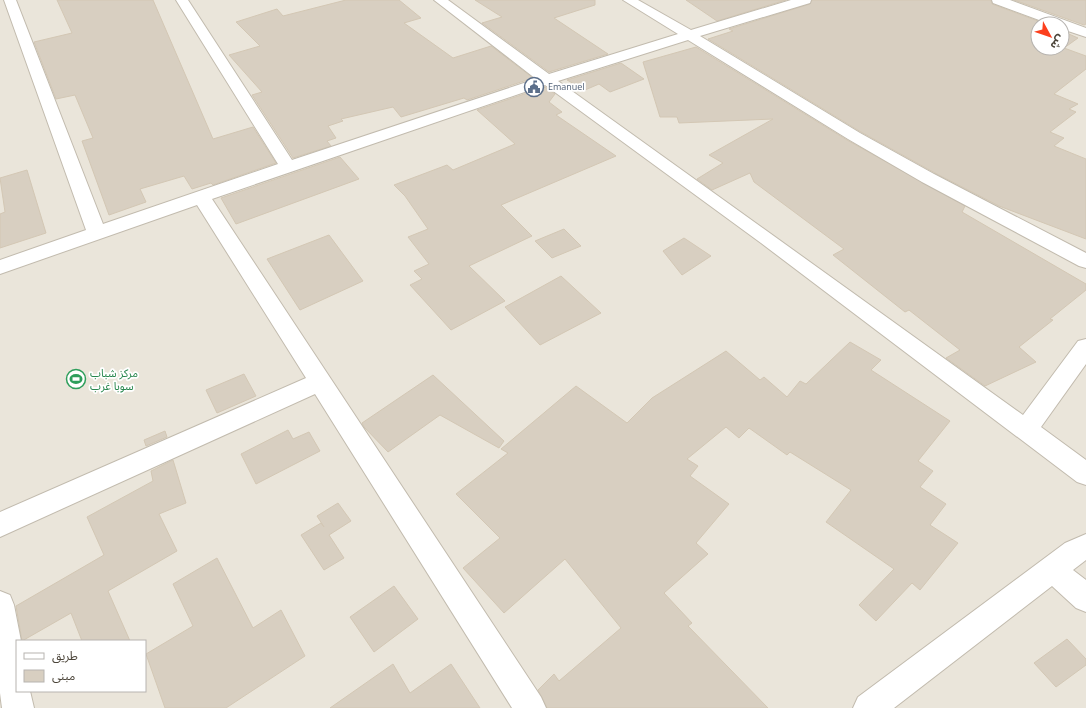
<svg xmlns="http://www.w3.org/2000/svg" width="1086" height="708" font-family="'Open Sans','Noto Sans Arabic',sans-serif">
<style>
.residential{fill:#eae5da;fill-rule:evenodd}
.building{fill:#d8cfc1;stroke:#d3c7b4}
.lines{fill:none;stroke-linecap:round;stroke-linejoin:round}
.minor-casing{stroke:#c2bbae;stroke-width:2}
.minor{fill:#fff;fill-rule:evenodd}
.labels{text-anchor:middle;stroke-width:3.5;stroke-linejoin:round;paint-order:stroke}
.far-service-label{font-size:9px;fill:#4e5e75;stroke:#fff;text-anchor:start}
.leisure-label{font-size:11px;fill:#27864d;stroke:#fff;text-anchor:start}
</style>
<rect width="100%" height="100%" fill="#f6f3ec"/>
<path class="residential" d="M0,0H1086V708H0ZM1038,24H1062V48H1038ZM17,641H145V691H17Z"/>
<g class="building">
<polygon points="57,0 153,0 213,139 253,127 276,163 213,185 211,183 192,189 184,176 140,189 146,202 109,215 82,141 93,138 75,95 56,99 34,42 72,33"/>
<polygon points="346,0 399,0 421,18 404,23 453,58 491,46 533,78 467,100 464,98 401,117 393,107 341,119 343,121 328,126 336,138 327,141 331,146 293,158 252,95 262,92 229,55 260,46 236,22 277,9 283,16"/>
<polygon points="475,0 595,0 595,5 554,18 608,54 549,72 482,23 502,17"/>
<polygon points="686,0 786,0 717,21"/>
<polygon points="812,0 991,0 992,4 1046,24 1038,24 1038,48 1062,48 1062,31 1078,38 1064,48 1086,56 1086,69 1054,94 1078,104 1069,109 1076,112 1050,132 1064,138 1054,146 1086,159 1086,239 999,206 935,173 861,132 708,39 733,31 729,29 810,4"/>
<polygon points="1014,0 1086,0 1086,24 1084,25"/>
<polygon points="696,47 847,140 965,206 962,212 1086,284 1086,290 1050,319 1053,320 1019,347 1036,362 985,386 946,358 960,350 909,310 905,312 833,255 844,249 754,182 750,173 712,190 697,179 723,163 709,155 773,119 679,123 677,117 660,117 643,62"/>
<polygon points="621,63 644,79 610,92 599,84 585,90 567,80"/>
<polygon points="545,87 555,94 549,102 562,112 556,115 616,156 501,205 532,236 469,266 505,301 451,330 410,285 422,279 414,271 429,264 408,237 428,229 405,196 394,185 447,165 453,170 515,144 477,110"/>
<polygon points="340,157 359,179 236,224 221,198"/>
<polygon points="27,170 46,233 0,248 0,214 5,212 0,178"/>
<polygon points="564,229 581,246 552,258 535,241"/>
<polygon points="329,235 363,281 300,310 267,259"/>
<polygon points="684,238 711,256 682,275 663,251"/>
<polygon points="561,276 601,313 540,345 505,307"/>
<polygon points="850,342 881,360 871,370 950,421 918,461 933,471 920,487 946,504 930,525 958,543 920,590 912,583 876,621 859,605 894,569 826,522 851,490 790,452 787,455 749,428 739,438 726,427 687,459 698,466 690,476 729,504 696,543 708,554 664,593 692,623 688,626 768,708 547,708 538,690 554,674 559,681 621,628 565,559 504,613 463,568 500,538 456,494 508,453 501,449 576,386 627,423 652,398 726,351 760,380 764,377 787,397 800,381 806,384"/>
<polygon points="244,374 256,396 217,413 206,390"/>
<polygon points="433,375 504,441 499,448 440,415 388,452 364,427 362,423"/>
<polygon points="288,430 293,439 309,432 320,451 256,484 241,454"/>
<polygon points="165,431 167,437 146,446 144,440"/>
<polygon points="173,460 186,503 159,514 177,551 108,591 130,641 82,641 71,613 22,641 16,606 104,555 87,517 153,481 151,471"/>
<polygon points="338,503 351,521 329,535 344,558 324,570 301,535 321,523 324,527 317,516"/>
<polygon points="217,558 253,628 281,610 305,656 226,708 165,708 146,654 193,626 173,584"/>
<polygon points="394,586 418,619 374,652 350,617"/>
<polygon points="1067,639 1086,659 1086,665 1056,687 1034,663"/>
<polygon points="393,664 410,693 451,664 480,708 330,708"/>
</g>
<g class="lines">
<defs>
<g id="minor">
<polygon points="4,0 16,0 103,224 278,164 176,0 188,0 292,160 536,79 434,0 448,0 549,74 678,34 623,0 638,0 691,30 791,0 811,0 810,3 700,36 860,133 934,174 1086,253 1086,268 1079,266 922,182 848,139 688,40 558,81 1023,415 1078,341 1086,339 1086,364 1041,427 1086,460 1086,485 1077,482 761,243 545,85 212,199 541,697 546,708 512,708 315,394 0,537 0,512 306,378 197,205 0,274 0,260 86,230"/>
<polygon points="992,0 1010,0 1086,28 1086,37 1062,29 1062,24 1050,24 993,3"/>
<polygon points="1086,534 1086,560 1073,570 1086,580 1086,612 1076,608 1052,586 894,708 853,708 858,697 1065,543"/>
<polygon points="0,591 10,595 14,605 21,641 17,641 17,691 30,691 34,708 2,708 0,693"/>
</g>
</defs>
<use href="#minor" class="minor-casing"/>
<use href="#minor" class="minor"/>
</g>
<defs>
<symbol id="civic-ring" viewBox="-11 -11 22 22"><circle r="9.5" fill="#fff" stroke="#5c6f8a" stroke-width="1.5"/><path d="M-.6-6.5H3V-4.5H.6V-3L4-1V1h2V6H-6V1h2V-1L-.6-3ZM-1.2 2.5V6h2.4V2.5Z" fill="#5c6f8a"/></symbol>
<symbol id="stadium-ring" viewBox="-11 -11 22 22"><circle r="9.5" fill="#fff" stroke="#2e9e5b" stroke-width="1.5"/><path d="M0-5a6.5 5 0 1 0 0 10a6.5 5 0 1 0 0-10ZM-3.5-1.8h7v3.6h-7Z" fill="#2e9e5b"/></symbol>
</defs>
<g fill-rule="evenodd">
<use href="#civic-ring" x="523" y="76" width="22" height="22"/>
<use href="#stadium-ring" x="65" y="368" width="22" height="22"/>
</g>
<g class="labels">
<g class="far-service-label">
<text x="548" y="90">Emanuel</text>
</g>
<g class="leisure-label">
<text x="90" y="377">مركز شباب<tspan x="90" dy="13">سوبا غرب</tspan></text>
</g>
</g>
<rect x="16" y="640" width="130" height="52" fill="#ffffff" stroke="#b7b4b0"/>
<rect x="24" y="653" width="20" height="6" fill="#ffffff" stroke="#b7b4b0"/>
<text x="52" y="660" font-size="12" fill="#4b4439">طريق</text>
<rect x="24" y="670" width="20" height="12" fill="#d8cfc1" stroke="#b7b4b0"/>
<text x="52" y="680" font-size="12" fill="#4b4439">مبنى</text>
<g transform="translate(1050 36) rotate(130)"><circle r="19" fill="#ffffff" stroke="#b7b4b0"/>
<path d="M0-3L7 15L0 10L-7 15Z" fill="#fc3f1d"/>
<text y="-6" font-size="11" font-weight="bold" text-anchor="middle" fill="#4b4439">ش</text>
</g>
</svg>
